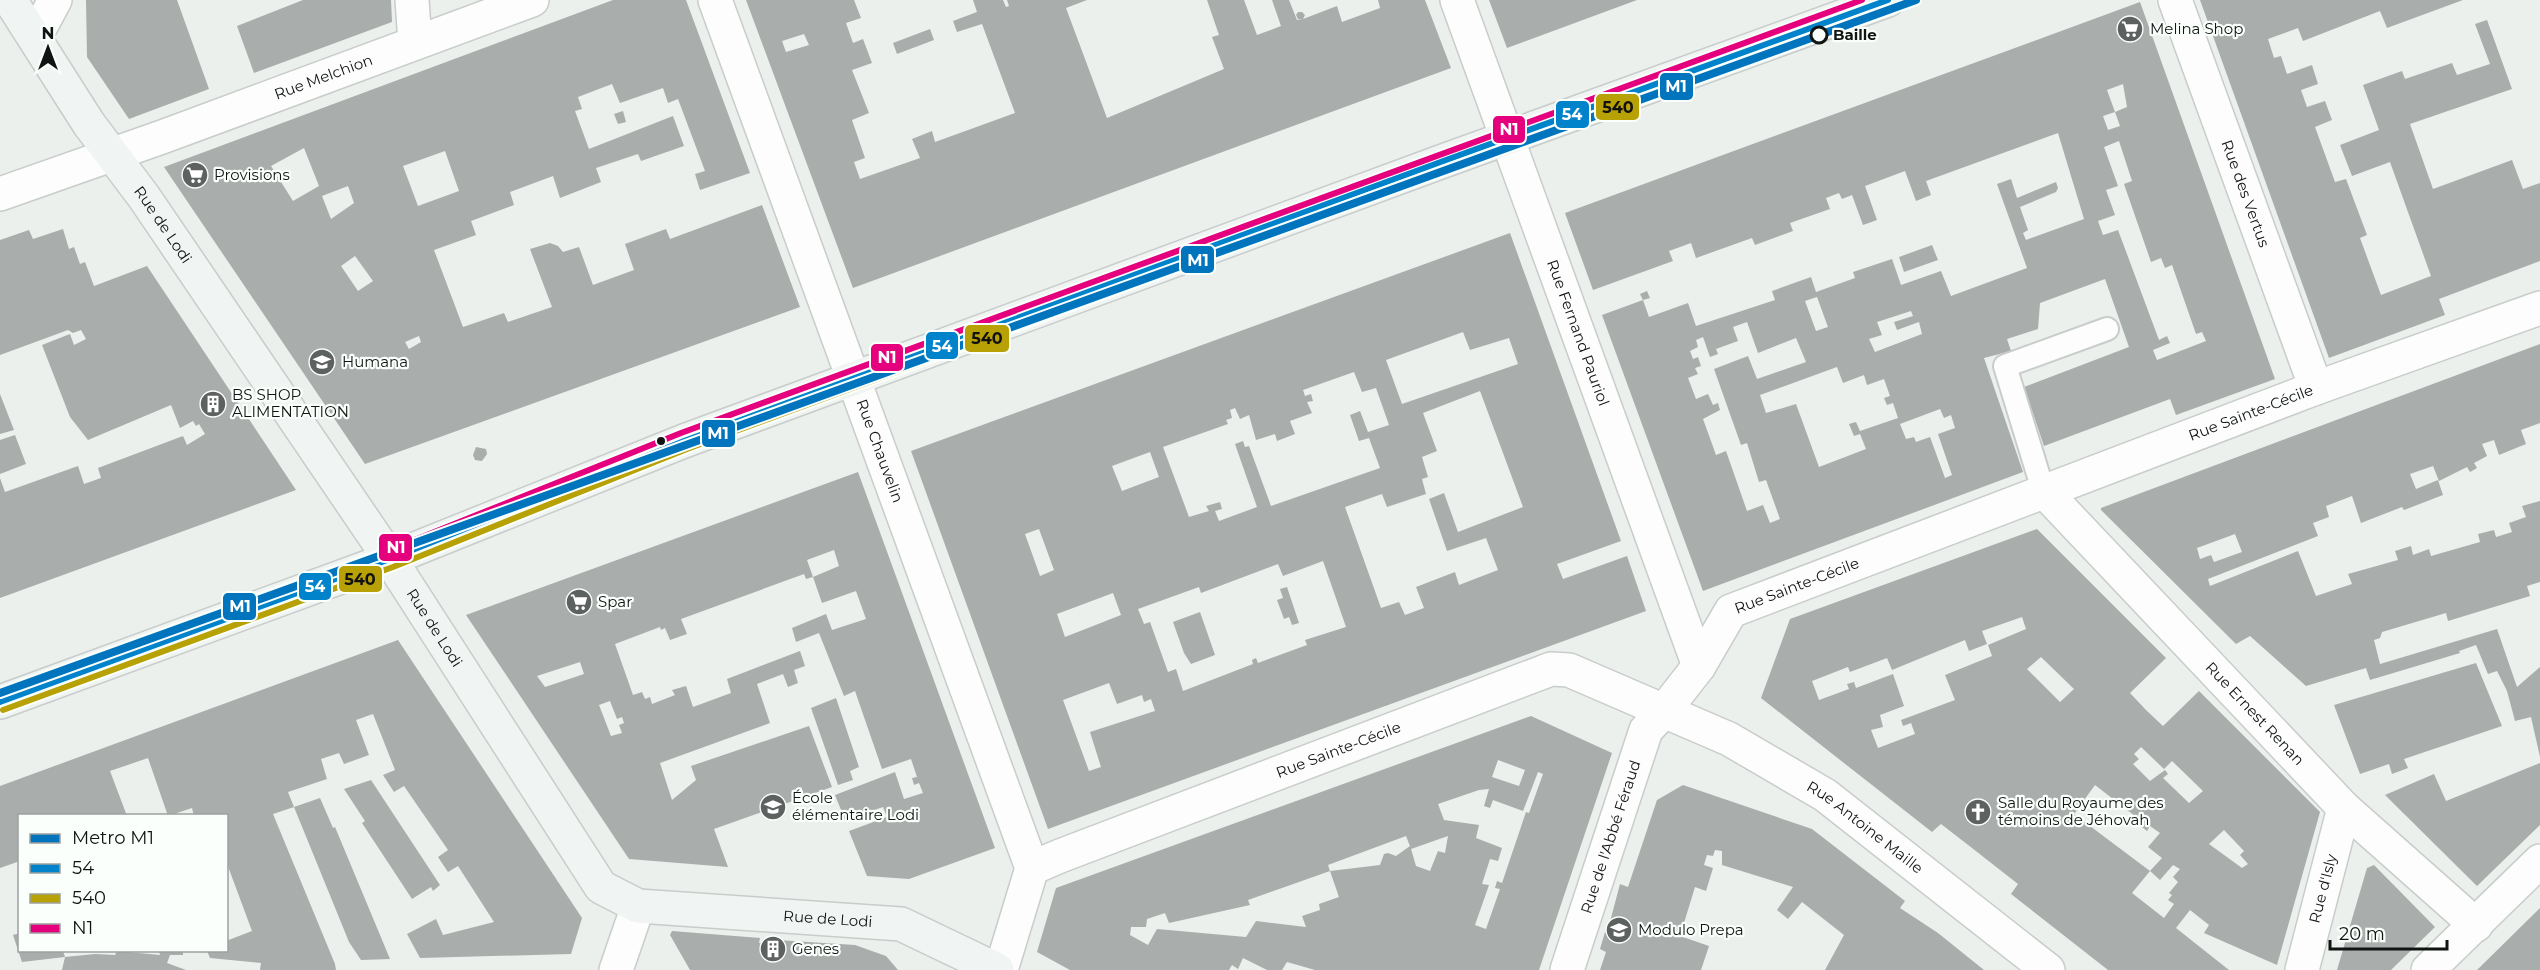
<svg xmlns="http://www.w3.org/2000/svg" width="2540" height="970" font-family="Montserrat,sans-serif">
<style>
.building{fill:#a9adab;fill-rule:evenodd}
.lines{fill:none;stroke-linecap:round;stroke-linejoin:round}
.lane-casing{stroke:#c8ccca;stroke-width:26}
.street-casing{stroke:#c8ccca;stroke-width:36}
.secondary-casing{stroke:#c8ccca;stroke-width:36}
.lane{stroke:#fcfdfc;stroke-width:22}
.street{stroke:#fcfdfc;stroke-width:33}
.secondary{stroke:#f0f4f2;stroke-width:33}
.bus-1-casing{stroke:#fafffc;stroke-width:10}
.bus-2-casing{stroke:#fafffc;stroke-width:10}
.bus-3-casing{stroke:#fafffc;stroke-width:10}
.bus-1{stroke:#0083ca;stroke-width:6}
.bus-2{stroke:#b7a105;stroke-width:6}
.bus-3{stroke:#e5007d;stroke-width:6}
.metro-1-casing{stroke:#fafffc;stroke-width:12}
.metro-1{stroke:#0075be;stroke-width:8}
.stop-dot{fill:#fafffc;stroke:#101412;stroke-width:3}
.bus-dot{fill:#101412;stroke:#fafffc;stroke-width:2}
.labels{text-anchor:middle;stroke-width:4.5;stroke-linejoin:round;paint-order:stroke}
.poi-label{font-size:15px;fill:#101412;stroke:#fafffc;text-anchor:start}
.stop-label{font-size:15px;font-weight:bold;fill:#101412;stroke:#fafffc;text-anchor:start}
.street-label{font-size:15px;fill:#101412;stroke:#fafffc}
.line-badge{stroke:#fafffc;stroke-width:2}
.badge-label{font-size:16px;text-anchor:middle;font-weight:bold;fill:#fff}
.pale-badge-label{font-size:16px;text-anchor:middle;font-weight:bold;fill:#111}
</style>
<rect width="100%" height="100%" fill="#ebf0ed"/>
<g class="building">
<polygon points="86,0 177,0 209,89 129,119 87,57"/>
<polygon points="303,0 391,0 392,22 254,73 237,26"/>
<path d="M613,0H686L750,173L700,190L695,174L705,171L678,99L668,103L663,88L620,103L612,84L578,97L582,109L575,111L589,149L673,116L684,146L641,161L638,154L596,168L601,182L560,198L553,176L510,192L514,205L471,221L476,235L434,250L463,327L504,313L508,322L552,307L530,249L550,243L558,246L563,252L579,247L593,285L634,270L625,244L666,229L670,239L762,205L800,307L365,464L164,167ZM304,148L319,186L293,201L271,166ZM445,151L459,191L418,206L403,166ZM348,186L354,203L331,219L322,196ZM355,256L373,281L358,291L341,266ZM419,336L421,342L409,349L405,342Z"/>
<path d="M746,0H854L861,18L846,23L853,43L863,39L872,63L852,70L869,113L852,120L865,158L854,162L860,179L920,158L912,139L932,131L935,142L1015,113L982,24L957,32L953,21L977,12L973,0H1003L1006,7L1009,6L1007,0H1087L1066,8L1107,118L1224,69L1212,37L1219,35L1207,0H1244L1257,35L1281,26L1272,0H1289L1297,20L1302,19H1298L1296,15L1298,12H1302L1305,15L1303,19L1337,6L1342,22L1380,8L1378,0H1425L1451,68L853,288ZM804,34L809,45L786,52L782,41Z"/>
<polygon points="1489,0 1637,0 1507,48"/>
<polygon points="2200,0 2463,0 2387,28 2380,11 2303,41 2298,28 2268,39 2274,58 2281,56 2287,74 2312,65 2318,84 2301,90 2307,107 2325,101 2332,120 2315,127 2335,182 2346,179 2367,235 2360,238 2381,295 2431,276 2390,162 2352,176 2340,145 2379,130 2363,85 2402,71 2405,79 2452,63 2457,75 2490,64 2475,24 2487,20 2512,89 2410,124 2433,189 2512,160 2523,189 2540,183 2540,261 2439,299 2445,315 2329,358"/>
<path d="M2140,2L2275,379L2176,415L2170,399L2044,446L2024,387L2129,347L2105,279L2040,303L2038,329L2007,339L2011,351L1984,358L2023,472L1703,591L1602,315L1643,300L1640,294L1647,291L1650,298L1643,300L1649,317L1688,303L1696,326L1775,300L1772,291L1811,277L1816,292L1855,278L1853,272L1892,259L1901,285L1941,271L1951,296L2027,268L1997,184L2011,179L2017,198L2056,182L2058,188L2056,192L2020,207L2028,230L2023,233L2026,240L2084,219L2058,133L1926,181L1931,195L1916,201L1905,171L1865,186L1877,220L1863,225L1852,195L1842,199L1839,193L1826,198L1830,209L1790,223L1793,231L1755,245L1752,238L1696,258L1691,243L1669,251L1673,261L1593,290L1565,213ZM2123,84L2127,107L2115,112L2107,90ZM2115,112L2120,126L2108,130L2103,116ZM2119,141L2132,181L2124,184L2151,262L2161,258L2165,268L2172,265L2196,334L2202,332L2206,341L2157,360L2153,350L2170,343L2167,336L2159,340L2118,230L2103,235L2098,221L2115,215L2106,190L2118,186L2104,147ZM1817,297L1828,327L1816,331L1805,301ZM1911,311L1913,316L1894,322L1897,330L1919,322L1922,334L1875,352L1869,339L1882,335L1877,322ZM1747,322L1758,353L1796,338L1806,362L1757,379L1748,356L1714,369L1741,445L1747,443L1759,482L1766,480L1780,519L1770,523L1763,505L1747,511L1726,451L1716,455L1703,419L1720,410L1718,403L1713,405L1708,394L1696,399L1688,378L1698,374L1695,368L1701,366L1698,357L1693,359L1690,351L1698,347L1696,340L1703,337L1710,357L1718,354L1716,349L1738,341L1733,327ZM1837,367L1843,383L1864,375L1867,385L1884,379L1890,396L1884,398L1887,405L1893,403L1898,418L1860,431L1856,422L1849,424L1854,436L1860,434L1866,449L1819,467L1796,404L1766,413L1760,395ZM1940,409L1944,418L1951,415L1955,428L1938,434L1952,475L1945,478L1930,437L1916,442L1914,437L1906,439L1900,424Z"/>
<polygon points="930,29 934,40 897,54 893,43"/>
<polygon points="623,111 626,122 618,124 614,114"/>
<polygon points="63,229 69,249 74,247 80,264 85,262 94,286 147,266 296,490 0,598 0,478 5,492 78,466 84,484 101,478 98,468 183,436 187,445 205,434 199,424 196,426 193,421 180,428 171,405 88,440 70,417 42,345 70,334 74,345 86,339 81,330 73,333 68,330 0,355 0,240 29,230 33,239"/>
<path d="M1510,233L1621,541L1557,564L1563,579L1627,556L1646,611L1048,829L911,451ZM1463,332L1470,350L1509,338L1518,364L1402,404L1386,360ZM1354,372L1362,392L1376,388L1389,425L1368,432L1360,411L1350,415L1359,441L1369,438L1380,468L1271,506L1249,446L1245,447L1243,441L1235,444L1257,507L1219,521L1215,511L1222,509L1220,502L1206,506L1209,511L1189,517L1163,447L1228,424L1226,420L1232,418L1230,410L1235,408L1240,419L1249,415L1256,440L1275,434L1277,441L1295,434L1290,421L1312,413L1307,402L1313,401L1311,394L1305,396L1303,390ZM1480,391L1523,507L1458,532L1444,493L1429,499L1447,551L1486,538L1498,570L1459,585L1455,572L1416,587L1424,608L1405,615L1399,602L1381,608L1345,507L1382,494L1387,507L1426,494L1422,479L1428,477L1422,457L1437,451L1423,413ZM1150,452L1159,477L1122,491L1112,466ZM1039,529L1054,570L1040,576L1025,534ZM1323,561L1346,627L1305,640L1307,645L1258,663L1256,658L1252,660L1253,664L1183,691L1176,669L1168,672L1150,622L1144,624L1138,609L1199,587L1201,593L1278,564L1283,576ZM1113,593L1121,615L1065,637L1057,614ZM1109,683L1117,704L1142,695L1144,702L1151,699L1155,711L1090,732L1101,767L1089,771L1063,700Z"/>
<polygon points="1932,245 1938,260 1904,272 1899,257"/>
<path d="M2540,344V423L2521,430L2526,444L2499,455L2494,440L2482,444L2487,456L2474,463L2477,468L2470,472L2467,467L2439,481L2433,466L2410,474L2416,489L2438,480L2443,495L2404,510L2402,507L2361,523L2352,496L2326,506L2329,517L2313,523L2318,536L2208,579L2210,586L2298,551L2316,596L2352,584L2348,574L2398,560L2395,551L2411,546L2413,555L2429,549L2431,556L2480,542L2478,534L2494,530L2496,537L2512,532L2509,523L2526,517L2522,506L2540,501V582L2527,586L2530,596L2448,621L2446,613L2382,632L2380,638L2374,640L2380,664L2497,629L2517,687L2540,667V757L2531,717L2515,721L2507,691L2497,671L2488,674L2476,645L2459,651L2460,653L2370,680L2366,668L2306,686L2250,636L2236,644L2101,510V508L2133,496ZM2235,534L2242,552L2214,562L2211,555L2200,559L2197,548Z"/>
<polygon points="0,394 14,430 0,434"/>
<polygon points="15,435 26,464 0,474 0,440"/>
<polygon points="476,447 486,449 487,454 482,461 475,460 473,455"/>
<path d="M858,472L995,848L909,879L867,876L849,831L887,817L883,807L845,820L835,795L895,772L904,799L923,793L919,783L914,785L912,778L917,777L911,759L882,769L855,691L844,696L819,633L796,642L792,628L826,614L832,630L866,619L856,591L822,603L813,577L839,566L834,550L807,560L813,577L806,579L804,574L681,619L687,634L670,640L665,628L661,630L660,627L615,644L633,695L642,692L645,699L650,697L652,704L675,695L672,690L686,686L693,707L731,693L727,679L800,651L805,666L794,670L798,683L788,687L783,674L757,684L770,723L660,763L672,800L696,780L691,766L809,726L832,787L714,829L728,867L629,859L466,615ZM580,662L584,674L545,687L537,676ZM610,701L617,719L622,717L624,723L619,725L622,733L611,736L599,705Z"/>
<path d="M2037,529L2166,658L2130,693L2146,710L2163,726L2199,691L2320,812L2277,965L2204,933L2209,925L2190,910L2176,928L2229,970H2108L2011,894L2018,884L1972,848L1941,824L1932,832L1761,698L1790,619ZM2022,617L2026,629L1988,645L1992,656L1945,675L1955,700L1901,720L1903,726L1911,723L1915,734L1878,748L1871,730L1883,727L1880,715L1904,706L1893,674L1856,688L1854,682L1847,684L1849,689L1819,700L1812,681L1848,667L1850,672L1887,658L1892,670L1965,640L1969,651L1987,644L1982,631ZM2041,657L2074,689L2060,702L2027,669ZM2141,747L2164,769L2172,761L2203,791L2189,803L2163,778L2168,774L2165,770L2150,781L2133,764L2139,759L2134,754ZM2095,785L2144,823L2142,827L2147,831L2150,826L2160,833L2148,847L2162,858L2150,871L2074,814ZM2224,830L2244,851L2240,855L2248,864L2242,868L2209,844ZM2173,865L2180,869L2173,877L2178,882L2169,893L2172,895L2168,900L2174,904L2164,918L2132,893L2150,871L2160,880Z"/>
<polygon points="1287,587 1299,623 1292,625 1289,617 1284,619 1277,600 1283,598 1280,589"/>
<polygon points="1200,612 1215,655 1191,664 1184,653 1173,622"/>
<polygon points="398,640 582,918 571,954 420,958 407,934 436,919 443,935 494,922 458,866 448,872 438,857 448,850 404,786 394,792 383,775 395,770 373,714 356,720 369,755 344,764 339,753 321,759 327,779 288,792 294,807 273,814 335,964 336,970 260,970 261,963 210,958 207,951 226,951 226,941 252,931 226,861 226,816 194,816 192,808 168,816 148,758 110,771 127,816 20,816 20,861 0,868 0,786"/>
<polygon points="2476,663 2502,726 2404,759 2408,768 2392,774 2389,764 2360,774 2334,705"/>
<polygon points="836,698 859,767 850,771 853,780 838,785 811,708"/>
<path d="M1531,716L1612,753L1539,970H1315L1287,962L1282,970H1267L1243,958L1238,969L1232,965L1229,970H1070L1037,952L1056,888ZM1498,760L1525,770L1519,786L1492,777ZM1538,772L1543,774L1529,813L1526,812L1502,883L1497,881L1495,888L1500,889L1486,929L1475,925L1489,885L1482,884L1490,859L1498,861L1502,848L1476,838L1479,825L1444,820L1438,804L1479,790L1489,789L1484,806L1490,808L1493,800L1523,811ZM1406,836L1410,846L1396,856L1388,853L1384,854L1380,865L1330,871L1339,897L1319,904L1320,910L1302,916L1306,927L1256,921L1246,937L1157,929L1148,945L1130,935L1131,927H1146L1147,919L1165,913L1169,923L1250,905L1248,900L1330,871L1328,865ZM1448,836L1445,853L1438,851L1430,871L1416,866L1411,849Z"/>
<polygon points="2540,763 2540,825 2477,886 2385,795 2434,774 2446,801"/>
<polygon points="371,780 440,885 433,891 431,887 412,899 362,823 365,821 344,789"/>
<polygon points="1683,785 1812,829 1905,901 1900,908 1938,933 1984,970 1825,970 1844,935 1802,902 1788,919 1777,910 1793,887 1722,865 1722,851 1715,850 1713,856 1707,855 1704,865 1713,868 1706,891 1695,887 1680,936 1709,946 1701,970 1600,970 1606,952 1600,949 1605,932 1607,933 1620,884 1628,887 1657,800"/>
<polygon points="320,798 333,828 335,827 390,959 361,960 349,942 294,807"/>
<polygon points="2374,865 2435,927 2391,970 2337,970 2367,868"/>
<polygon points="2540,908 2540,970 2477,970"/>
<polygon points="672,931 760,938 759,943 777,944 777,940 855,945 886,956 898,970 690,970 670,935"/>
<polygon points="20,933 20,951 63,951 65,957 95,954 115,955 117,951 160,955 159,951 183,951 183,955 170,955 167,963 186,970 62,970 65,957 22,962 13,935"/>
</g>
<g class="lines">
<defs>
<polyline id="lane" points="2043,490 2005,366 2107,329"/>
<g id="street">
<polyline points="412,0 415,43"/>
<path id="s1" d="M715,0L1032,868"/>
<path id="s2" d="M1457,0L1699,666"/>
<path id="s3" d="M2175,0L2316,388"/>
<polyline points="35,37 55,0"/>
<path id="s4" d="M0,194L162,137L532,0"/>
<path id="s5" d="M2043,490L2344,808L2476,925"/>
<polyline points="616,970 638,906"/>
<path id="s6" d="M1001,970L1032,868L1060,856L1551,669L1569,670L1664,711L1699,666L1731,611L2316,388L2540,308"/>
<path id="s7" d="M1567,970L1646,730L1664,711L1729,739L1825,795L2048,970"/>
<path id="s8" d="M2302,970L2344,808"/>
<polyline points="2428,970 2540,861"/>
</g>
<g id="secondary">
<path id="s9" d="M10,0L89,124L144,197L390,559L601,887L638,906L901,924L997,970"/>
<polyline points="0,702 390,559 684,441 1446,160 1888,0"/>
</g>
</defs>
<use href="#lane" class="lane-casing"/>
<use href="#street" class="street-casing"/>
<use href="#secondary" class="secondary-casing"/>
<use href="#lane" class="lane"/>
<use href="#street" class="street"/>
<use href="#secondary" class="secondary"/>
<defs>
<polyline id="bus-1" points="0,702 390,559 684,441 1446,160 1888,0"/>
<polyline id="bus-2" points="3,710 393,567 687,449 1449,168 1891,8"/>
<polyline id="bus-3" points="0,692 387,551 681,433 1862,0"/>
</defs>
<use href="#bus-1" class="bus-1-casing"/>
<use href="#bus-2" class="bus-2-casing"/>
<use href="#bus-3" class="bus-3-casing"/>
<use href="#bus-1" class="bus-1"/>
<use href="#bus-2" class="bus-2"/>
<use href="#bus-3" class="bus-3"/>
<defs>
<polyline id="metro-1" points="0,693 1916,0"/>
</defs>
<use href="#metro-1" class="metro-1-casing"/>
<use href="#metro-1" class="metro-1"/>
</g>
<defs>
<symbol id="supermarket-disc" viewBox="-11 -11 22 22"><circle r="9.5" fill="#5d615f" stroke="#fafffc"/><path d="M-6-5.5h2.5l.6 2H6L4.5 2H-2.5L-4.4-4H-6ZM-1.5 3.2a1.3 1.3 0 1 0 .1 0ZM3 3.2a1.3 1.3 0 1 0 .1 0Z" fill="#fff"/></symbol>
<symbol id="university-disc" viewBox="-11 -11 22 22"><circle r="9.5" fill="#5d615f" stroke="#fafffc"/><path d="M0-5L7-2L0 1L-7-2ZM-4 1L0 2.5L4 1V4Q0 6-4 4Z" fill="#fff"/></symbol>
<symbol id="building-disc" viewBox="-11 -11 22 22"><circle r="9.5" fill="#5d615f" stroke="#fafffc"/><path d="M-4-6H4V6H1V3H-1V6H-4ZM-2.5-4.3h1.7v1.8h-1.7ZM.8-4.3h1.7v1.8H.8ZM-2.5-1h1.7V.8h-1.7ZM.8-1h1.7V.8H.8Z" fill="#fff"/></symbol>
<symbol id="school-disc" viewBox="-11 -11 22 22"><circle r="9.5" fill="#5d615f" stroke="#fafffc"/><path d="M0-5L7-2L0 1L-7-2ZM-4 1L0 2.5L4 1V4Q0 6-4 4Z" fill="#fff"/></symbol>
<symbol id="church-disc" viewBox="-11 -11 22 22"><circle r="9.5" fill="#5d615f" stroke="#fafffc"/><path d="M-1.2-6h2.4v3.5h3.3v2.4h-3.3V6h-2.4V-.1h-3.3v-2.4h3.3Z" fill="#fff"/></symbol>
</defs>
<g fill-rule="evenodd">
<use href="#supermarket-disc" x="2115" y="14" width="30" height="30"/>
<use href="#supermarket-disc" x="180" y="160" width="30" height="30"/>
<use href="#university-disc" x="307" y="347" width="30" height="30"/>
<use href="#building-disc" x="198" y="389" width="30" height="30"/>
<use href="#supermarket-disc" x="564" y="587" width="30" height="30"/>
<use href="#school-disc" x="758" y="792" width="30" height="30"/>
<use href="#church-disc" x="1963" y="797" width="30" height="30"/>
<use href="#university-disc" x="1604" y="915" width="30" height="30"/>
<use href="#building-disc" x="758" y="934" width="30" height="30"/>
</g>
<circle class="stop-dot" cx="1819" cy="35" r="8"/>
<circle class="bus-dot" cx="661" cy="441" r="5"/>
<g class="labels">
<g class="poi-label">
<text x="2150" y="34">Melina Shop</text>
<text x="214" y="180">Provisions</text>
<text x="342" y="367">Humana</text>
<text x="232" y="400">BS SHOP<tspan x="232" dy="17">ALIMENTATION</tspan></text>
<text x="598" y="607">Spar</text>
<text x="792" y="803">École<tspan x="792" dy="17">élémentaire Lodi</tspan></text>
<text x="1998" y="808">Salle du Royaume des<tspan x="1998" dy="17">témoins de Jéhovah</tspan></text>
<text x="1638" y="935">Modulo Prepa</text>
<text x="792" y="954">Genes</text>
</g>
<g class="stop-label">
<text x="1833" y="40">Baille</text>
</g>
<g class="street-label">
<text dy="5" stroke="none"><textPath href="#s4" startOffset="344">Rue Melchion</textPath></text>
<text dy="5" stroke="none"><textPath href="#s3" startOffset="206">Rue des Vertus</textPath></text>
<text dy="5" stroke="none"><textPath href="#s9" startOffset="272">Rue de Lodi</textPath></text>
<text dy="5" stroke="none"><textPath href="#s2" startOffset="354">Rue Fernand Pauriol</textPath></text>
<text dy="5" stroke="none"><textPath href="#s6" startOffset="1461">Rue Sainte-Cécile</textPath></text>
<text dy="5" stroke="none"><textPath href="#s1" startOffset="480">Rue Chauvelin</textPath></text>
<text dy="5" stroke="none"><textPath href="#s6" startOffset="975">Rue Sainte-Cécile</textPath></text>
<text dy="5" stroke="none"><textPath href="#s9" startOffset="758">Rue de Lodi</textPath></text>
<text dy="5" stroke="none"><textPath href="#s5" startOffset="308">Rue Ernest Renan</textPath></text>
<text dy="5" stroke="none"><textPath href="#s6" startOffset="435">Rue Sainte-Cécile</textPath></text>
<text dy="5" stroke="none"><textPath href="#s7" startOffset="512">Rue Antoine Maille</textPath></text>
<text dy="5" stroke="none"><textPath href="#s7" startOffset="140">Rue de l'Abbé Féraud</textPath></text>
<text dy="5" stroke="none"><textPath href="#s8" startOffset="84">Rue d'Isly</textPath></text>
<text dy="5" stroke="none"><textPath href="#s9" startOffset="1298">Rue de Lodi</textPath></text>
</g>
</g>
<g class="line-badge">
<rect x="1659" y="72" width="35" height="29" rx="6" fill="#0075be"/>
<rect x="1595" y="93" width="45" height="28" rx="6" fill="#b7a105"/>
<rect x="1555" y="100" width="35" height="29" rx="6" fill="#0083ca"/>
<rect x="1492" y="115" width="34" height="29" rx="6" fill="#e5007d"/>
<rect x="1180" y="245" width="35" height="29" rx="6" fill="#0075be"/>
<rect x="964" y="324" width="46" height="29" rx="6" fill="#b7a105"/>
<rect x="925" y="331" width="34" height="29" rx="6" fill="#0083ca"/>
<rect x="870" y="343" width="34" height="29" rx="6" fill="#e5007d"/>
<rect x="701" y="419" width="35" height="29" rx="6" fill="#0075be"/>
<rect x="378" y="533" width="35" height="29" rx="6" fill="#e5007d"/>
<rect x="338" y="565" width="45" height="28" rx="6" fill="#b7a105"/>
<rect x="298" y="572" width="34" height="29" rx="6" fill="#0083ca"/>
<rect x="222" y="592" width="35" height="29" rx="6" fill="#0075be"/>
</g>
<g class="badge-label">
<text x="1676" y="92">M1</text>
<text x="1572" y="120">54</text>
<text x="1509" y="135">N1</text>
<text x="1198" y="266">M1</text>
<text x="942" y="352">54</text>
<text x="887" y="363">N1</text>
<text x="718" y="439">M1</text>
<text x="396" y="553">N1</text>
<text x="315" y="592">54</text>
<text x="240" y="612">M1</text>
</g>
<g class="pale-badge-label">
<text x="1618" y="113">540</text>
<text x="987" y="344">540</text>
<text x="360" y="585">540</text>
</g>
<rect x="18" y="814" width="210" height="138" fill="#fafffc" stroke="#9ca19e" stroke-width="1.5"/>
<rect x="30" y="834" width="30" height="9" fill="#0075be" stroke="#9ca19e" stroke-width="1.5"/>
<text x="72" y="844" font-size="18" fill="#101412">Metro M1</text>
<rect x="30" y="864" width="30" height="9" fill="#0083ca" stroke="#9ca19e" stroke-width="1.5"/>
<text x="72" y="874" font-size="18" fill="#101412">54</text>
<rect x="30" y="894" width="30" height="9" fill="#b7a105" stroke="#9ca19e" stroke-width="1.5"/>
<text x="72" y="904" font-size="18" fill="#101412">540</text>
<rect x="30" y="924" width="30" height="9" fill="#e5007d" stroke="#9ca19e" stroke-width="1.5"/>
<text x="72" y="934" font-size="18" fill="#101412">N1</text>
<g transform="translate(48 48)" stroke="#fafffc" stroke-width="4.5" paint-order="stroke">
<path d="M0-4.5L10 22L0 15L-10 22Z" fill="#101412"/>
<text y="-9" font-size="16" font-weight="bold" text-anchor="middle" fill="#101412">N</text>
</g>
<path d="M2330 940v9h117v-9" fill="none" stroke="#101412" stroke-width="3"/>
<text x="2339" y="940" font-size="18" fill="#101412" stroke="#fafffc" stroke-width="4.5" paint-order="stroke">20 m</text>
</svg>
